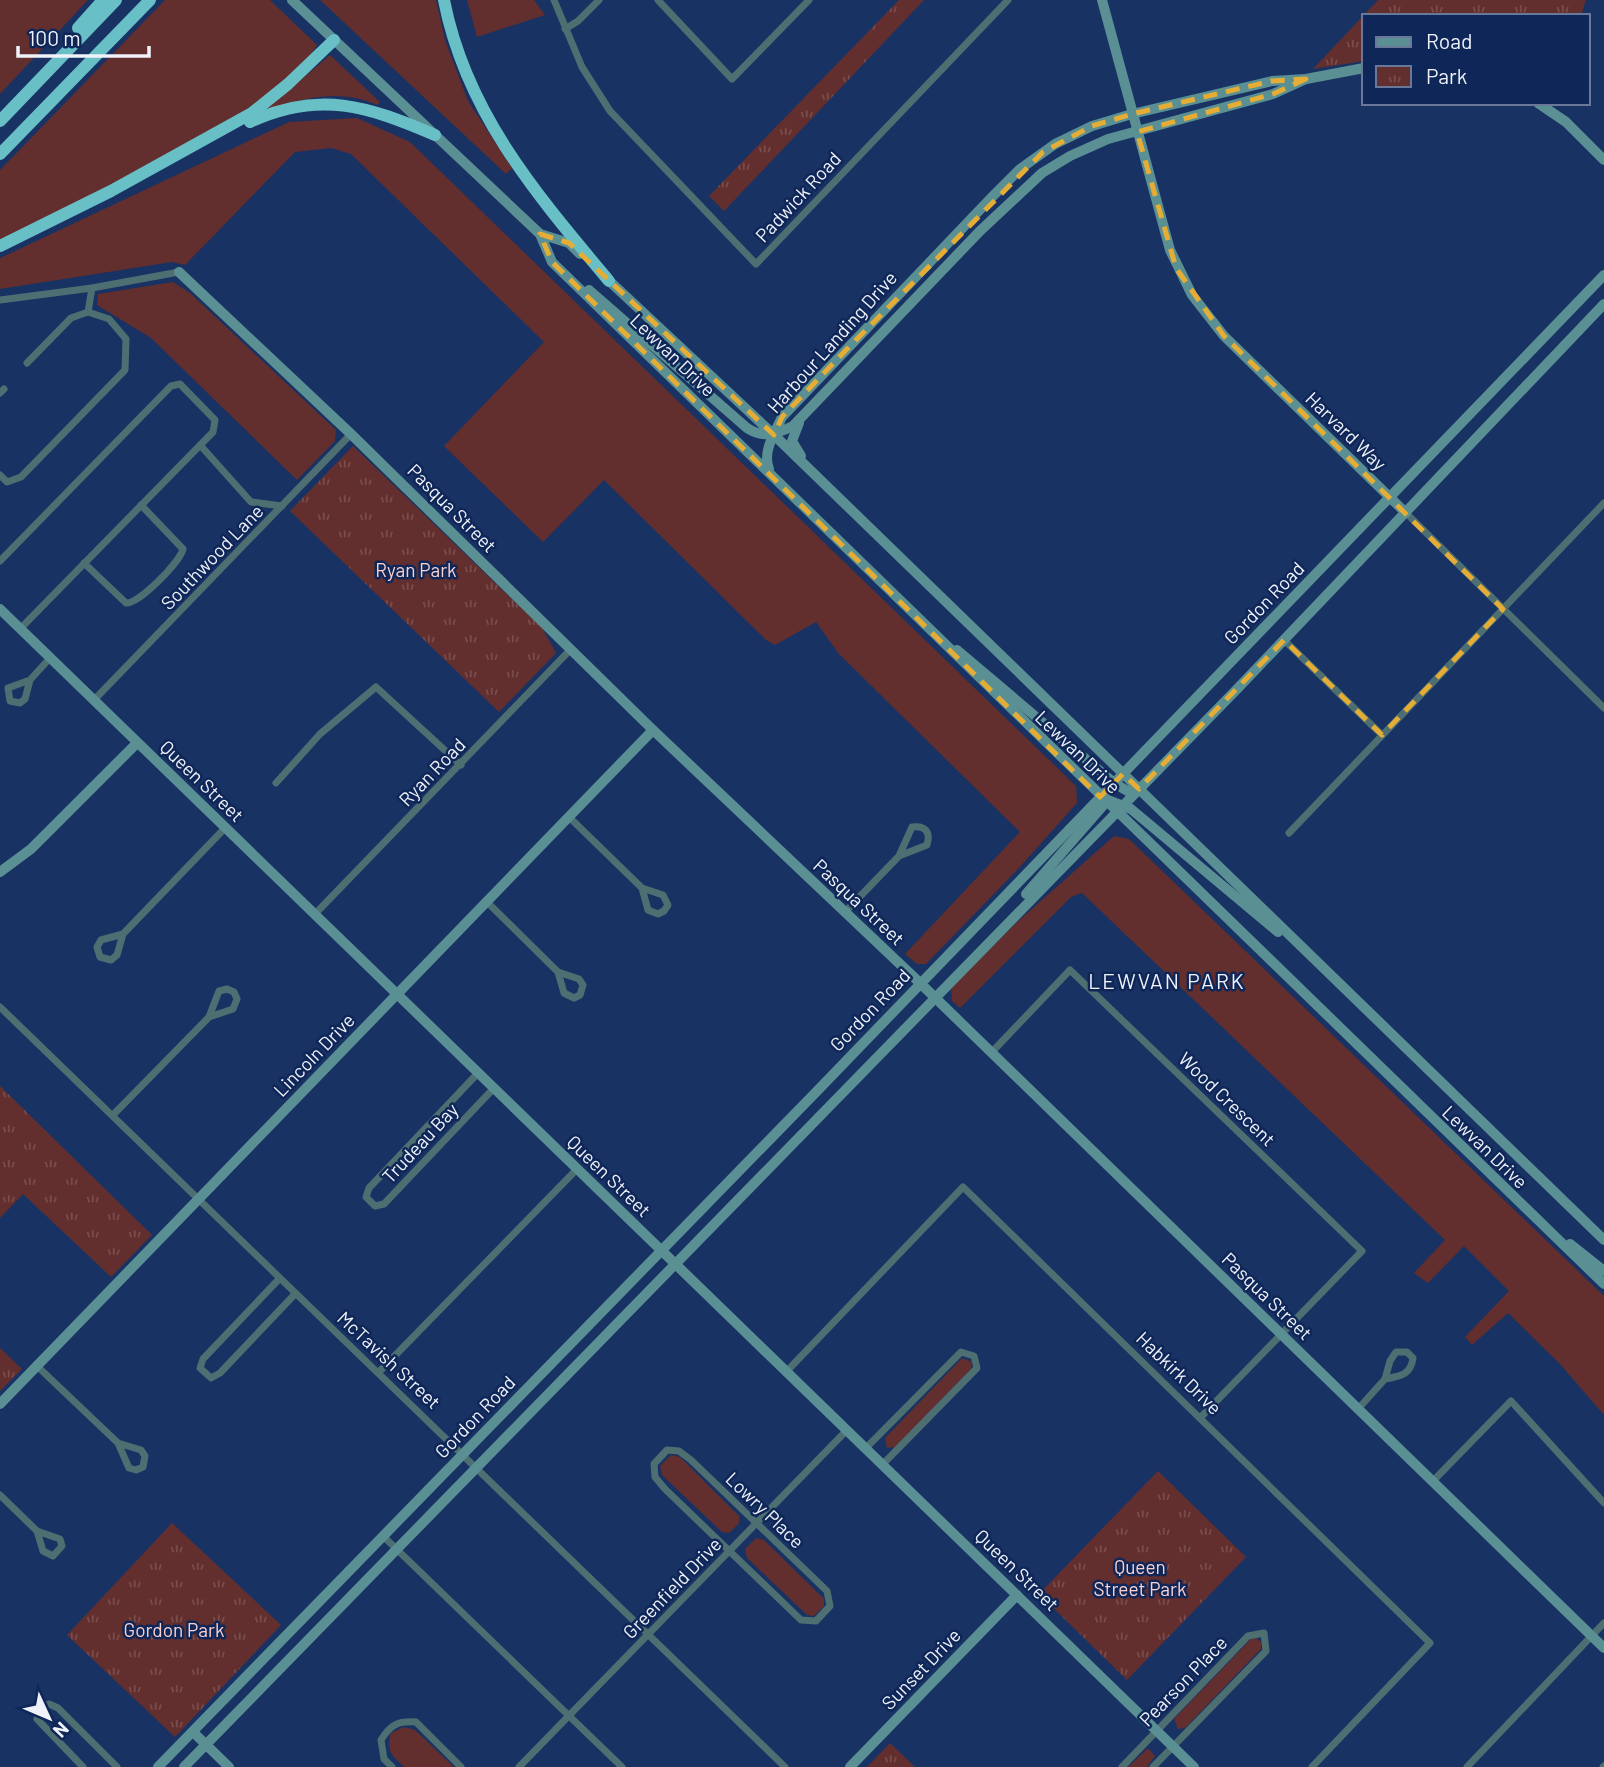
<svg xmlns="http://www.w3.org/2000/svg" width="1604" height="1767" font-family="Barlow,sans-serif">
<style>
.grass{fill:#632e2e}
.park{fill:url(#park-tufts)}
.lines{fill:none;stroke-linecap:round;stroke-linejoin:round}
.street{stroke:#4e6f72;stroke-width:7}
.secondary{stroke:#5a9094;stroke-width:10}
.highway{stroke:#68bfc6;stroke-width:12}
.marked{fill:none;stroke:#e5ad35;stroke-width:5;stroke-dasharray:14 9;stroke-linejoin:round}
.labels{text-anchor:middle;stroke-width:5;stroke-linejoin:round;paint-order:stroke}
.street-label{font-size:19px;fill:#eff2f9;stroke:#0f2758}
.park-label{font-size:19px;fill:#fad1cf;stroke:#0f2758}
.neighbourhood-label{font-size:21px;letter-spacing:2px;fill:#eff2f9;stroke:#0f2758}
</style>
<defs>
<pattern id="park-tufts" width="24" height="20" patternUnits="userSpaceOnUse" patternTransform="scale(1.75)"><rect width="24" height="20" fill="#632e2e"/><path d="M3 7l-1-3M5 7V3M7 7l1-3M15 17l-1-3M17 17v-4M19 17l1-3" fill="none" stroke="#7a4d4d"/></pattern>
</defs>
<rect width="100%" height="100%" fill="#183263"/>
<g class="grass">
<polygon points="0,0 88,0 0,94"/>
<path d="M165,0H270L317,45C279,112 74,203 0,240V170Z"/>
<polygon points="320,0 436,0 445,40 468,101 512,168 506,174"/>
<polygon points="467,0 534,0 545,15 477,37"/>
<path d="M330,55L380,102L377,105C335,87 297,99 257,117Z"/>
<polygon points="357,118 410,142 1076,786 1077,803 1018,869 926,964 917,964 905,954 1020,832 839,654 816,622 775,645 766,640 604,480 543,542 444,446 544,342 351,154 331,148 295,152 185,265 172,262 0,289 0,258 13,252 289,122"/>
<polygon points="173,282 190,293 336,430 335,441 297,480 151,338 97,305 98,294"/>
<polygon points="1114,836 1129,839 1604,1296 1604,1415 1560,1364 1508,1313 1472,1345 1465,1337 1509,1291 1464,1246 1428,1283 1414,1273 1445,1240 1082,893 1071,897 960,1008 952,1001 951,988 1016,923"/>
<polygon points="962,1358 972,1362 971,1369 895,1447 887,1448 885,1438"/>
<polygon points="671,1455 680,1457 739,1516 739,1523 729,1533 722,1532 662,1475 660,1466"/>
<polygon points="756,1538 764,1540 824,1599 824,1606 814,1616 807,1615 747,1558 745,1549"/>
<polygon points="1256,1638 1261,1642 1261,1649 1185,1728 1178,1729 1174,1719 1251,1639"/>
<path d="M404,1727L415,1730L454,1767H404C391,1755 386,1750 391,1733Z"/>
<polygon points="1148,1748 1155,1756 1147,1767 1128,1767"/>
</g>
<g class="park">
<polygon points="899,0 924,0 724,211 709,196"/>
<polygon points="1378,0 1586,0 1581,16 1364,16 1364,61 1313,69"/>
<polygon points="353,446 542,628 556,653 499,712 290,511"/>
<polygon points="0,1086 152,1235 111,1277 23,1194 0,1218"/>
<polygon points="0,1348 22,1369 0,1391"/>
<polygon points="1158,1471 1246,1557 1127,1680 1039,1594"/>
<polygon points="172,1523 281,1625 175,1737 67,1635"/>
<polygon points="890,1743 915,1767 867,1767"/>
</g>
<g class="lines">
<g class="street">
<polyline points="554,0 582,67 610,111 756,264 1008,0"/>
<polyline points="658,0 732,79 809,0"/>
<polyline points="565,29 578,21 599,0"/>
<polyline points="0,300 92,288 179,272"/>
<polyline points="27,363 71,318 88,312"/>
<polyline points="0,393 4,389"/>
<polyline points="200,445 251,502 282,506"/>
<polyline points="0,475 7,482 21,477 125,370 126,339 109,319 88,312 92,288"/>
<polyline points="1406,513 1604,708"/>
<polyline points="0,561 171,386 180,384 215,420 213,432 20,629"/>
<path d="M84,563L126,603C139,604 180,562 183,549L141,505"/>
<polyline points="1284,640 1382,735"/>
<polyline points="30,680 8,688 10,701 20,703 25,699 30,680 50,658"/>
<polyline points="94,700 351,434"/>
<polyline points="276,783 320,734 376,687 461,765"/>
<polyline points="569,817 642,888 663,895 668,905 664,911 658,914 648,910 642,888"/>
<polyline points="1289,833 1604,503"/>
<polyline points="487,902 558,972 579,979 583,985 580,995 574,998 564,993 558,972"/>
<path d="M845,912L899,856L912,827C925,825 931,832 927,845L899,856"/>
<polyline points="315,914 570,650"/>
<polyline points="123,934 101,940 97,947 100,957 111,960 117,955 123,934 225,828"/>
<polyline points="0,1007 785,1767"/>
<polyline points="991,1053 1070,970 1362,1251 1201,1417"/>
<polyline points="478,1073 369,1188 366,1197 375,1206 384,1204 494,1088"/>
<polyline points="113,1115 209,1017 233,1009 237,999 234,992 227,989 219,991 209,1017"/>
<polyline points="279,1279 203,1359 200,1368 211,1378 220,1373 295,1294"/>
<polyline points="37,1366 118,1443 141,1450 145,1456 143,1467 136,1470 129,1468 118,1443"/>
<polyline points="787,1371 963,1187 1430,1643 1312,1767"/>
<polyline points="379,1372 577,1169"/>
<path d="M1358,1409L1385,1379L1390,1361L1396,1352H1407L1413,1358C1411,1375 1400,1376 1385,1379"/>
<polyline points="866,1448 961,1352 974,1356 977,1368 883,1464"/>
<polygon points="667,1450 679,1451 691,1460 827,1591 830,1606 816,1621 801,1620 665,1489 655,1477 654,1464"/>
<polyline points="1433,1481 1511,1401 1604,1503"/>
<polyline points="0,1495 37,1531 60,1539 62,1546 53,1556 43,1551 37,1531"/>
<polyline points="383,1536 622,1767"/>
<polyline points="83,1767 37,1719 40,1707 49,1704 58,1708 117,1767"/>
<path d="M392,1767L384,1759L381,1740C391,1724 398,1721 416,1722L461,1767"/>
<polyline points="519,1767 847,1430"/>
<polyline points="1122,1767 1248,1636 1264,1633 1266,1651 1153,1767"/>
<polyline points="1467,1767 1604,1623"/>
<polyline points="1603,1767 1604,1766"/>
</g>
<g class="secondary">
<polyline points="292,0 540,234 552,262 1604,1284"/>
<polyline points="1102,0 1170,250 1192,295 1224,336 1406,513"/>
<polyline points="1538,103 1566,122 1604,160"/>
<polyline points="540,234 569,243 580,254"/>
<polyline points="179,272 351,434 653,730 920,983 1604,1648"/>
<polyline points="604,276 774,435 1604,1240"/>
<path d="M589,290L747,428C764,439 776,434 793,426L980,231L1042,173L1070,156L1108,139L1273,94L1306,79"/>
<polyline points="799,423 792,441 801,456"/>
<path d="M769,469C762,451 775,433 782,417L993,196L1020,169L1055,144L1092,126L1132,114L1272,81L1306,79L1364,68"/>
<polyline points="0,609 1194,1767"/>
<polyline points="957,650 1114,783 1129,792 1138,789"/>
<polyline points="1100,797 1131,809 1278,932"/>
<polyline points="0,872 31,849 137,743"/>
<polyline points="1026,894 1108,800"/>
<polyline points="1570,1244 1604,1271"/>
<polyline points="0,1404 653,730"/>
<polyline points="193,1732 229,1767"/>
<polyline points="158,1767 820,1088 1604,275"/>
<polyline points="184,1767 1239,687 1604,304"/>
<polyline points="850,1767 1017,1595"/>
</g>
<g class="highway">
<path d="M444,0C466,113 537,195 609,281"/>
<polyline points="78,28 103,0"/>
<polyline points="0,121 116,0"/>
<path d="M250,122C319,90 368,106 435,135"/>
<polyline points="0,154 150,0"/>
<polyline points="0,246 111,191 252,113 288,84 334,40"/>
</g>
</g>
<path class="marked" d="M1306,79L1273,94L1137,132L1176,268L1224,336L1503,609L1382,735L1284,640L1139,789L1123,774L1100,797L552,262L540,234L569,243L774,435L782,417L846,350L1043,152L1092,126L1132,114L1272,81Z"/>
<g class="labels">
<g class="street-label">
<text transform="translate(798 197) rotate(-47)" y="7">Padwick Road</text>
<text transform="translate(832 342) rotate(-48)" y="7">Harbour Landing Drive</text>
<text transform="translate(673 355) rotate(44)" y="7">Lewvan Drive</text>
<text transform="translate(1346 431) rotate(44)" y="7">Harvard Way</text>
<text transform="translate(452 508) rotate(45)" y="7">Pasqua Street</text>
<text transform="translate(212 557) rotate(-46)" y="7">Southwood Lane</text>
<text transform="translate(1264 603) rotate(-46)" y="7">Gordon Road</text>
<text transform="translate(1078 752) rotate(44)" y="7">Lewvan Drive</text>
<text transform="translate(432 772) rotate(-46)" y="7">Ryan Road</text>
<text transform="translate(202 781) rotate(44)" y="7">Queen Street</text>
<text transform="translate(859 902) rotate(43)" y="7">Pasqua Street</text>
<text transform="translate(870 1010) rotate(-46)" y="7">Gordon Road</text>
<text transform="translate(314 1055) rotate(-46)" y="7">Lincoln Drive</text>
<text transform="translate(1227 1099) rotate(44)" y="7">Wood Crescent</text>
<text transform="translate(420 1143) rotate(-47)" y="7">Trudeau Bay</text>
<text transform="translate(1485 1147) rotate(44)" y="7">Lewvan Drive</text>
<text transform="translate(609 1176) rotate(44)" y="7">Queen Street</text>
<text transform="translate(1267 1296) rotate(44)" y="7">Pasqua Street</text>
<text transform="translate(389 1360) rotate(43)" y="7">McTavish Street</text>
<text transform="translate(1179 1373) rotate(44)" y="7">Habkirk Drive</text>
<text transform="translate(475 1417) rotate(-46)" y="7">Gordon Road</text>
<text transform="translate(765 1510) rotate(44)" y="7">Lowry Place</text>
<text transform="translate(1017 1570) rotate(44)" y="7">Queen Street</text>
<text transform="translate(672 1588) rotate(-46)" y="7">Greenfield Drive</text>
<text transform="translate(921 1669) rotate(-46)" y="7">Sunset Drive</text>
<text transform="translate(1183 1681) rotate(-46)" y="7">Pearson Place</text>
</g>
<g class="park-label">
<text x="416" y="577">Ryan Park</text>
<text x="1140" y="1574">Queen<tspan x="1140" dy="22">Street Park</tspan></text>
<text x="174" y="1637">Gordon Park</text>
</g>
<g class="neighbourhood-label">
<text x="1167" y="989">LEWVAN PARK</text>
</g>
</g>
<rect x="1362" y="14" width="228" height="91" fill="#0f2758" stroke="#697898" stroke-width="2"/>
<rect x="1376" y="37" width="35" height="10" fill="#5a9094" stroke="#697898" stroke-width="2"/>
<text x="1426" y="49" font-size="21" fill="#eff2f9">Road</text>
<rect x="1376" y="66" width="35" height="21" fill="url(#park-tufts)" stroke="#697898" stroke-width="2"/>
<text x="1426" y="84" font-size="21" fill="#eff2f9">Park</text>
<g transform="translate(49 1718) rotate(134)" stroke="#0f2758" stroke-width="5" paint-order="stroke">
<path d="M0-5L12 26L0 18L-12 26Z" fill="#eff2f9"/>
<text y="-10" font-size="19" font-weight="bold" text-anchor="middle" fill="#eff2f9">N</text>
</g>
<path d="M18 46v10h131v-10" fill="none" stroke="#eff2f9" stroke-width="3.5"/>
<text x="28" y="46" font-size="21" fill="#eff2f9" stroke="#0f2758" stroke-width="5" paint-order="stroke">100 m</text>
</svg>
